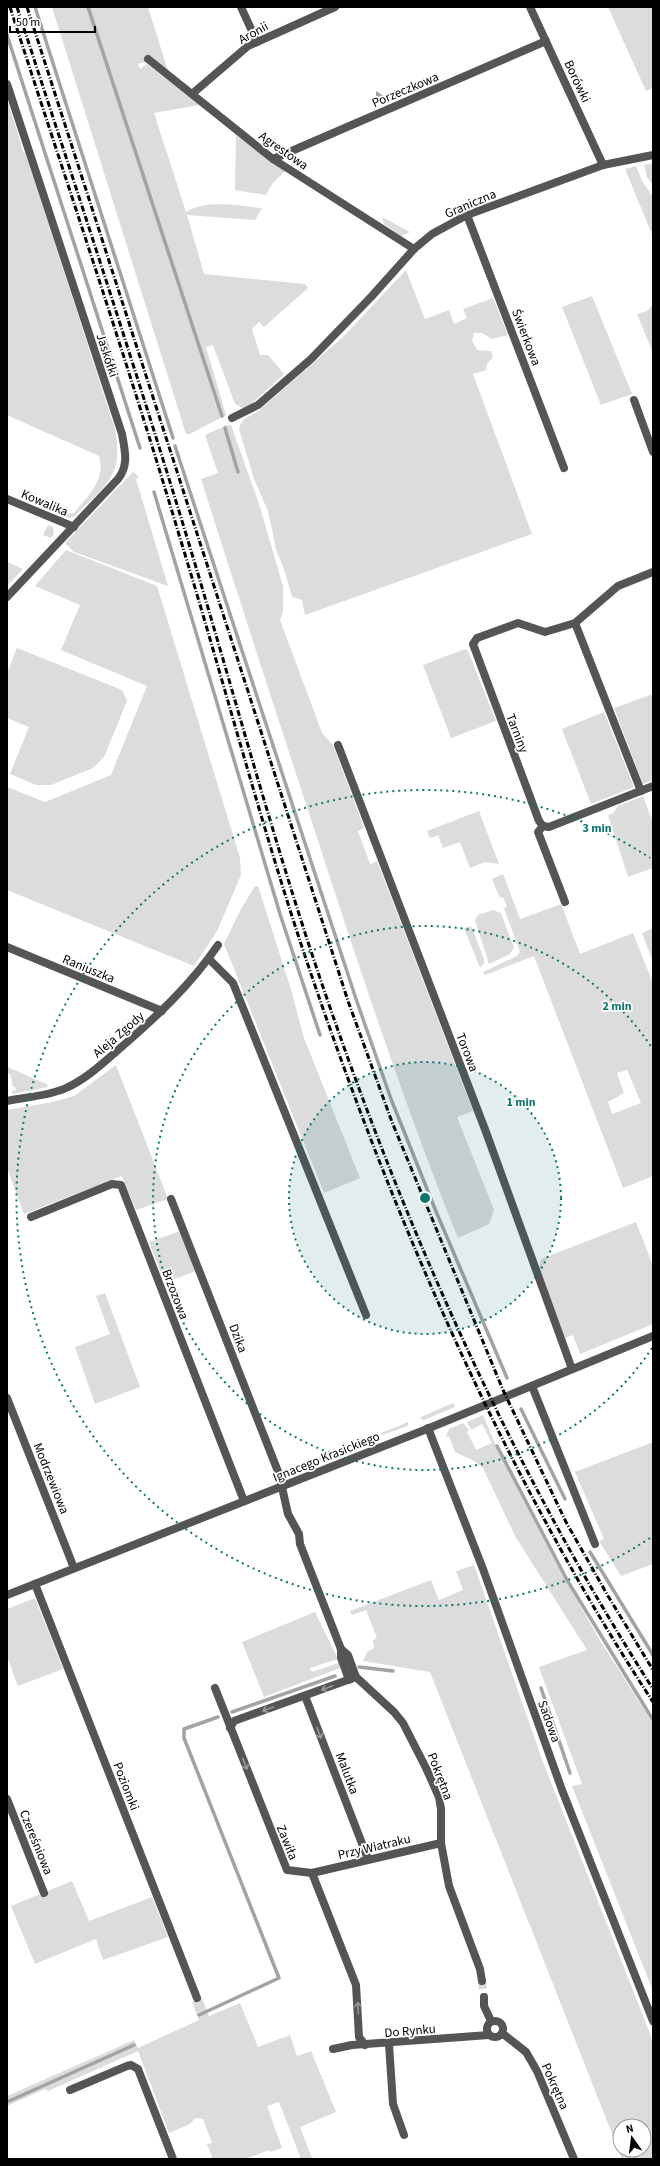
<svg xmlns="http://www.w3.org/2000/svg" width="660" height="2166" font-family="'Source Sans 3',sans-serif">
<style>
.green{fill:#dcdcdc;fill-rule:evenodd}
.water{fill:#a3a3a3}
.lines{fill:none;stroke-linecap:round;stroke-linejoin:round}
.stream{stroke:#a3a3a3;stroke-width:3.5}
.minor-tunnel{stroke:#d9d9d9;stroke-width:8;stroke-dasharray:8 4;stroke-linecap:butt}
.minor{stroke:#555;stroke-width:8}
.tertiary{stroke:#555;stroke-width:8}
.rail{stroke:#000;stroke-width:3;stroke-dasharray:6 2 1 2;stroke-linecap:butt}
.oneway{stroke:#999}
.ring{fill:none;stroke:#0f766e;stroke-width:2;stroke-dasharray:2 4}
.labels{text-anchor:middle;stroke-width:3.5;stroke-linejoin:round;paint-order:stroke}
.street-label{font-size:13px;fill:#000;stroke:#fff}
.centre{fill:#0f766e;stroke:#fff;stroke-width:2}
.ring-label{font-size:12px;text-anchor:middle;font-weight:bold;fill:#0f766e;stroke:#fff;stroke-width:3.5;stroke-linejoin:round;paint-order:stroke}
</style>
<rect width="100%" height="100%" fill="#fff"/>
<g class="green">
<path d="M52,7H148L168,71L146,62L138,64L140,69L147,64L200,105L154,113L186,212C206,199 239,206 262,208L255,220L187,215L204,274L305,284L308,288L264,327L259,322L252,329L260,355H268L284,374L248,407L242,408L235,404L213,345L206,347L226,415L190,434H186Z"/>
<polygon points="608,7 653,7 653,88 646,91"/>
<path d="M7,98L23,151L26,155L115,429C124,477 106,484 75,516L70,518L60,516L61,514L74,513C88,496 106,480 99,456L7,415Z"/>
<polygon points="236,135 285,171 272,184 266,195 235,190"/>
<polygon points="653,163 653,185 647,177 644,165"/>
<polygon points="636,166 642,181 653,197 653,237 625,169"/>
<polygon points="382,217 410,232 401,236 384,224"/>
<path d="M406,270L425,319L449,310L454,324L467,318L463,309L493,298L508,335L492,339L482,333H474L472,341L477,350L491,351L493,357L487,364L486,370L473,374L532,534L305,615L302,600L292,597L286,575L276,549L268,511L254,479L239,429C241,419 248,417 256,413L343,337Z"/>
<polygon points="592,296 632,394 601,405 562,307"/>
<polygon points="653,304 653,353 637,314 647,311"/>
<path d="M227,425H231L259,504L278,569L283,587V611L280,620L322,733L333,745L364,828L358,831L370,864L377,861L473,1111L457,1117L494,1210L489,1224L458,1238C402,1099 356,958 310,816C273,704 237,592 201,479L218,473L205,435Z"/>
<polygon points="133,472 139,477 136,479 168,586 74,552 65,543"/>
<polygon points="48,525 53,527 54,534 51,538 43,535"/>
<polygon points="66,550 157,586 240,858 241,875 217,931 194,966 7,890 7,787 45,802 111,775 147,686 61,650 80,605 35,586"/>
<polygon points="7,562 23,569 7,586"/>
<polygon points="17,648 122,690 127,701 104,757 93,768 51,785 36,785 10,774 29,727 7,718 7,673"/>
<polygon points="465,649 468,651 496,721 451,738 423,665"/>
<polygon points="653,694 653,780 643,784 614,708"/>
<polygon points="604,712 634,787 591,804 562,729"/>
<polygon points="643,796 653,823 653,868 628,877 608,815 613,813 618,806"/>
<polygon points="479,811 499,864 485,862 470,868 460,842 443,848 438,835 430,838 427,831"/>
<path d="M503,874L520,919L561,904L580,954L633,933L653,983V1176L623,1188L534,956L485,975L483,972L517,956L520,952L504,908L507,907L503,897L500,898L492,879ZM627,1070L641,1103L612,1114L608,1102L624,1093L617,1073Z"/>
<polygon points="255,886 258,886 292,993 304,1038 360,1178 324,1193 224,944 241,909"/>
<polygon points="493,910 501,913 514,948 510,954 489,964 475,920 478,915"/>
<polygon points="471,926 484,959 484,963 480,968 464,928"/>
<polygon points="653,928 653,962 642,933"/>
<polygon points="116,1065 168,1199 136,1210 122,1176 24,1214 7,1168 7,1110 53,1102 74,1096"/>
<polygon points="7,1067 47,1084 48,1087 13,1094 12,1091 16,1090 15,1087 13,1087 10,1074 7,1073"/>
<polygon points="636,1222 653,1266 653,1324 580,1354 573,1335 565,1338 539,1269 541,1259"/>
<polygon points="180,1231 196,1271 165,1283 149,1242"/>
<polygon points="105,1293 140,1387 95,1404 75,1347 110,1334 96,1296"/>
<polygon points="453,1403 455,1407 424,1420 421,1419 421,1417"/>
<polygon points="483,1415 498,1451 559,1569 598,1637 653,1724 653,1991 572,1786 582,1784 539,1667 587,1650 515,1536 483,1468 474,1461 455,1452 449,1436 446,1437 449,1429 463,1423 469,1430 467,1432 476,1450 492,1443 482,1424 471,1430 467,1422"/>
<polygon points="408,1422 408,1426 382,1435 381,1433"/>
<polygon points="358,1442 359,1446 316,1463 312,1460"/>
<polygon points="653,1442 653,1564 621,1576 599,1541 604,1539 575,1472"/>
<polygon points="307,1462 307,1466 288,1474 284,1472"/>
<path d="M474,1565L543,1762L653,2041V2159H622L430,1672L363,1661L367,1652L374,1648L373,1640L377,1638L366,1610L352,1615L350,1611L431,1580L439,1600L463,1590L456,1571ZM620,2126H644V2150H620Z"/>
<polygon points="35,1598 63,1669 18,1686 7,1657 7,1609"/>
<polygon points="315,1612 338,1659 310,1668 312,1672 339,1663 340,1668 264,1697 242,1642"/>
<polygon points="72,1881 89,1921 152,1897 168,1937 103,1960 96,1939 35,1964 11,1906"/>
<polygon points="202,1998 209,2016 240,2003 258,2047 290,2035 297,2056 311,2051 336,2112 300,2127 312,2158 301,2159 279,2102 267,2106 282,2148 270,2152 269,2150 245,2159 213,2159 207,2144 212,2143 203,2119 195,2118 190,2124 169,2133 138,2051 48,2091 45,2089 7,2106 7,2096 134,2040 138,2048 199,2020 192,2002"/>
</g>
<polygon class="water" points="376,91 384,96 389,96 390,99 380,102 376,97"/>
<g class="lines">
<g class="stream">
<polyline points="35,7 173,438"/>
<polyline points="88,7 222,416"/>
<polyline points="7,35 140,448"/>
<polyline points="225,428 238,472"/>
<polyline points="175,446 356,999 391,1099 435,1209 507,1378"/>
<polyline points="154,492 280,914 320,1035"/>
<polyline points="521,1409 565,1499"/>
<polyline points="497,1446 567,1580 653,1720"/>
<polyline points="590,1552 653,1655"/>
<polyline points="359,1667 393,1671"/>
<polyline points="541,1688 570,1773"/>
<polyline points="232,1712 335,1676"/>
<polyline points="199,2015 279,1978 184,1738 184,1729 218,1717"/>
<polyline points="7,2102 134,2045"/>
</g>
<polyline class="minor-tunnel" points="482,1981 484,1997"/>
<g class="minor">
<polyline points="241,7 257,42"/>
<polyline points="530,7 603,165"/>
<polyline points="148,59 273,159 414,249"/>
<path d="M7,84L122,434C125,451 129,465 118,479L7,597"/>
<polyline points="192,94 248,46 335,7"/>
<polyline points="273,159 546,41"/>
<polyline points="467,215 564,468"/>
<polyline points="634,400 653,452"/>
<polyline points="232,418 258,405 311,359 371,297 414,249 432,234 467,215 603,165 653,155"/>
<polyline points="7,499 74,527"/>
<polyline points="653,572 618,586 575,623 545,632 518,623 477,638 473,644 539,821 543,826 549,827 653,786"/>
<polyline points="575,623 641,791"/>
<polyline points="338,745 486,1132 572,1369"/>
<polyline points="543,826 538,832 565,902"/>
<polyline points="7,947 162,1011"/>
<polyline points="209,959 233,983 366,1315"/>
<path d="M7,1101C26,1097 49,1096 66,1088C86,1079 102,1064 118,1050C155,1018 190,986 218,945"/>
<polyline points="171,1199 279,1474 288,1514 299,1534 300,1544 341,1649 341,1658 349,1680"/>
<polyline points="31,1217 112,1184 121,1185 244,1501"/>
<polyline points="532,1386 595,1544"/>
<polyline points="7,1398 74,1568"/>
<polyline points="428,1428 483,1569 562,1790 653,2021"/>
<polyline points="35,1584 197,1998"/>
<polyline points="341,1649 348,1655 356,1677"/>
<polyline points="215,1688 287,1870 312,1873 441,1843"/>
<polyline points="305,1696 368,1859"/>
<polyline points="230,1728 234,1721 356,1677 394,1712 403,1723 426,1768 439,1797 441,1809 441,1843 449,1886 480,1969 482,1981"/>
<polyline points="7,1799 44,1893"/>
<polyline points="312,1873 356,1985 359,2037 365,2045"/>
<polyline points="484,1997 484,2006 491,2021"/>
<circle cx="495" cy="2029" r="8"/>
<polyline points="502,2033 526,2052 537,2071 574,2159"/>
<polyline points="389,2044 393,2104 404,2135"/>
<polyline points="333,2049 352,2045 489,2035"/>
<polyline points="70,2090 127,2066 131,2065 138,2069 173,2159"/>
</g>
<polyline class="tertiary" points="7,1595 422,1431 653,1336"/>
<g class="rail">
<path d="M10,7C67,184 127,360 180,538C222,675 258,814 303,950C390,1211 502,1472 653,1702"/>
<path d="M17,7C74,182 132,357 186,534C227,669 264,807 308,942C393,1202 505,1458 653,1689"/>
<polyline points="27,7 348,1001 392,1122 503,1390 566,1522 608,1596 653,1670"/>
</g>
</g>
<defs><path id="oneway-shaft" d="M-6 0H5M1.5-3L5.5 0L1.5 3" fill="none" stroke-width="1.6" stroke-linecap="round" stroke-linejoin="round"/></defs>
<g class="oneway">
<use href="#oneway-shaft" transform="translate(327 1688) rotate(159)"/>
<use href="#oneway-shaft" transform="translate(268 1709) rotate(160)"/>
<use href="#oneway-shaft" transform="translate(319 1733) rotate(69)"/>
<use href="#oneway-shaft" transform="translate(245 1764) rotate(69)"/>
<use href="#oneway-shaft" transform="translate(358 2008) rotate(-93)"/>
</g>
<circle cx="425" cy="1198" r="136" fill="#0f766e" fill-opacity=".12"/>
<g class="ring">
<circle cx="425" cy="1198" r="136"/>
<path d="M652 1348A272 272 0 1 1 652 1048"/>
<path d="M650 1538A408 408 0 1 1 650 858"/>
</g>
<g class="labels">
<g class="street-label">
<text transform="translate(253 32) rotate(-29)" y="5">Aronii</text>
<text transform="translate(578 81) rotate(65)" y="5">Borówki</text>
<text transform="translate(405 89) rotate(-23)" y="5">Porzeczkowa</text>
<text transform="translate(284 150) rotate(35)" y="5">Agrestowa</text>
<text transform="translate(470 203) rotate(-23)" y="5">Graniczna</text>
<text transform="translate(527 337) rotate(69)" y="5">Świerkowa</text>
<text transform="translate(108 355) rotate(72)" y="5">Jaskółki</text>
<text transform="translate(45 502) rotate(23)" y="5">Kowalika</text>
<text transform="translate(518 733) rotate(69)" y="5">Tarniny</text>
<text transform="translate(89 968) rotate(22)" y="5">Raniuszka</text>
<text transform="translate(118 1034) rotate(-41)" y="5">Aleja Zgody</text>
<text transform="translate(468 1052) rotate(69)" y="5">Torowa</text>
<text transform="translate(176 1294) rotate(69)" y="5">Brzozowa</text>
<text transform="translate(239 1338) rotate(69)" y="5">Dzika</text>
<text transform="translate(326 1456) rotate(-22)" y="5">Ignacego Krasickiego</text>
<text transform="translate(52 1478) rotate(68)" y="5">Modrzewiowa</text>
<text transform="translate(550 1721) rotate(70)" y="5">Sadowa</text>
<text transform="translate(348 1773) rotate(69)" y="5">Malutka</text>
<text transform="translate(441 1776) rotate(69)" y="5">Pokrętna</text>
<text transform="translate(127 1786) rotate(69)" y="5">Poziomki</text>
<text transform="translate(37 1842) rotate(68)" y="5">Czereśniowa</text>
<text transform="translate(288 1842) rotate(68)" y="5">Zawiła</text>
<text transform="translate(374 1846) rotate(-13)" y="5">Przy Wiatraku</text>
<text transform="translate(410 2030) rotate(-5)" y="5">Do Rynku</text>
<text transform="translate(556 2086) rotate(66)" y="5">Pokrętna</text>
</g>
</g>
<circle cx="425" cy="1198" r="6" class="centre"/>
<g class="ring-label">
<text x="597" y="832">3 min</text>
<text x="617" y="1010">2 min</text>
<text x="521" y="1106">1 min</text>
</g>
<rect width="660" height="2166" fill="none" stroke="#000000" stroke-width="16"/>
<g transform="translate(632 2138) rotate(346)"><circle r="19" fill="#ffffff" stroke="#999999"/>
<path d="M0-3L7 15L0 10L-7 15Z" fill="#000000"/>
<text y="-6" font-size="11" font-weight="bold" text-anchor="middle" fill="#000000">N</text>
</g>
<path d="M10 26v6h85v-6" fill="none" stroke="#000000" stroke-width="2"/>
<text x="16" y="26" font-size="12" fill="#000000" stroke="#ffffff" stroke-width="3" paint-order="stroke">50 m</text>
</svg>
